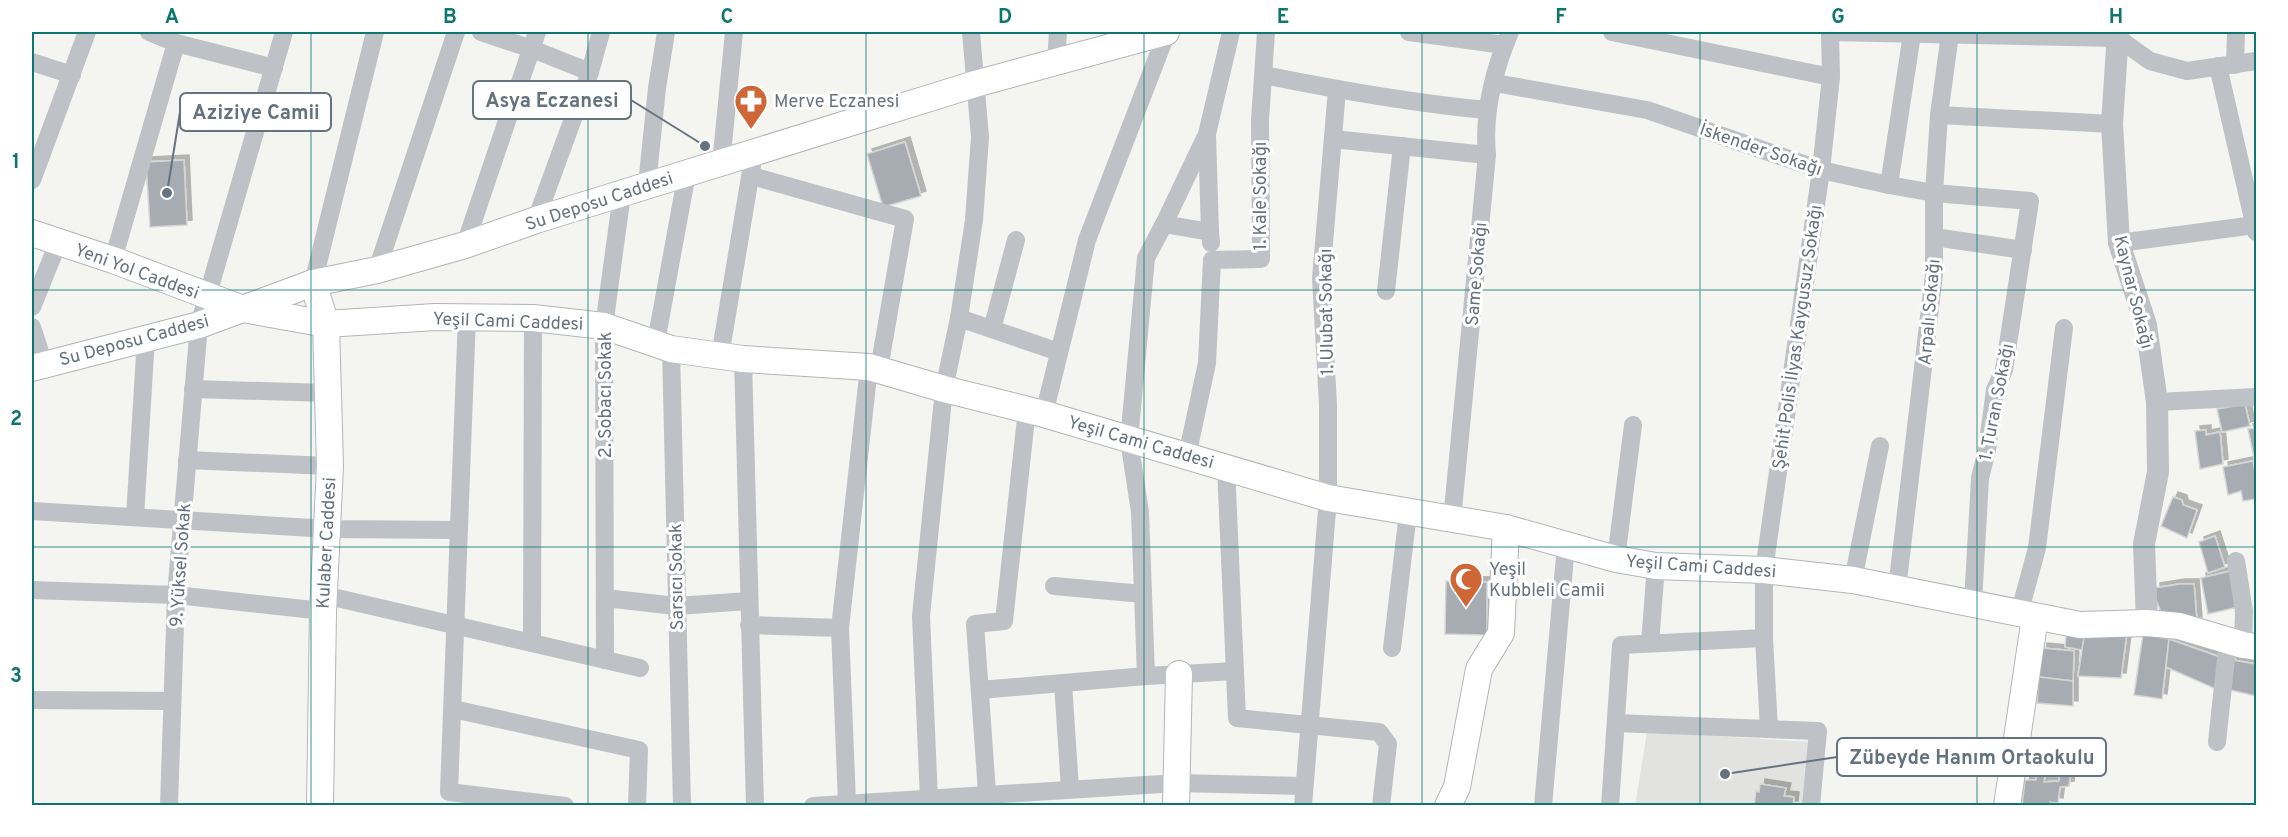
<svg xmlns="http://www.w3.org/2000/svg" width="2288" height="837" font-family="Overpass,sans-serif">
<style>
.built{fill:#e2e3e1}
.building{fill:#a6acb1;stroke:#d5d6d4;stroke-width:1.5;filter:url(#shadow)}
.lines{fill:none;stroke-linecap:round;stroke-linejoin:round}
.secondary-casing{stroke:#b1b5b9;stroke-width:28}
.minor{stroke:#bec1c5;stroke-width:18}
.tertiary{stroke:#bec1c5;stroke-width:22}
.secondary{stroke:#fff;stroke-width:26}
.grid{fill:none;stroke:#0f766e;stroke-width:1.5;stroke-opacity:0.55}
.labels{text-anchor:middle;stroke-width:6;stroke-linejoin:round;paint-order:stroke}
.poi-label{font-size:18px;fill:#67727f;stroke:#fff;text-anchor:start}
.street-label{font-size:18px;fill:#67727f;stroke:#fff}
.leader{fill:none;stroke:#67727f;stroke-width:2}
.callout-dot{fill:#67727f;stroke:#fff;stroke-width:2}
.callout{fill:#fff;stroke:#67727f;stroke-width:2}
.callout-label{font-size:20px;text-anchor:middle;font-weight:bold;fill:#67727f}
.neatline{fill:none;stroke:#0f766e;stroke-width:2}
.grid-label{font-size:20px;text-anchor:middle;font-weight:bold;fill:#0f766e}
</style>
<defs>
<filter id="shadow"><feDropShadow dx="5" dy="-5" stdDeviation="0" flood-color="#0004"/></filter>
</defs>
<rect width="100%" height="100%" fill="#f4f4f1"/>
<polygon class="built" points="1647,732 1812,742 1809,805 1635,806"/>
<g class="building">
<polygon points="905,142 921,196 883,207 867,154"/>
<polygon points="184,160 187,225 150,227 146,162"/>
<polygon points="2245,404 2250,426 2222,432 2217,409"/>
<polygon points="2256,428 2256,462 2255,462 2248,429"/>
<polygon points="2206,430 2206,435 2220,432 2223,464 2200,469 2195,431"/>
<polygon points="2253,461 2256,479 2256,499 2243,501 2241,491 2228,495 2223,467"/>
<polygon points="2173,497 2182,500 2183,505 2197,510 2187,538 2161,526"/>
<polygon points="2215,536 2225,567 2208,573 2199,542"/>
<polygon points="2231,571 2238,607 2208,614 2201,578"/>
<polygon points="1446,581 1487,582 1487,635 1445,634"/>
<polygon points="2180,584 2194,584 2197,622 2162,614 2156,600 2155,588"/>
<polygon points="2067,627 2085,631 2082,650 2065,647"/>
<polygon points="2085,631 2127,632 2121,678 2078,676"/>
<polygon points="2143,634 2169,639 2162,699 2134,695"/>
<polygon points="2169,639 2220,657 2216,689 2166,667"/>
<polygon points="2042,648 2074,651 2073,681 2039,677"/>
<polygon points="2232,660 2256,664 2256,696 2226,689"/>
<polygon points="2039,677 2073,681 2073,706 2037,703"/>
<polygon points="2038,768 2046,769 2044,782 2059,781 2060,768 2071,771 2069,786 2060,787 2058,803 2050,802 2050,806 2022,806 2025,780 2036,780"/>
<polygon points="1760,784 1786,788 1784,796 1794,797 1793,806 1754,806 1756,791 1759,792"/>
</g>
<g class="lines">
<defs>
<g id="secondary">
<polyline points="32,233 113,260 243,309 326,324 435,317 533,318 604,326 671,349 743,359 869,367 944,389 1044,414 1328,498 1506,528 1616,559 1656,566 1764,570 1853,580 2080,625 2147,623 2179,626 2243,645 2256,647"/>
<polyline points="313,283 326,324 330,466 323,611 320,806"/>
<polyline points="32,368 199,325 313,283 377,270 465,245 536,220 975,84 1166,32"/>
<polyline points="1176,806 1179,674"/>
<polyline points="1448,806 1457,787 1479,669 1501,633 1506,528"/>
<polyline points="2007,806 2035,617"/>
</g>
</defs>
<use href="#secondary" class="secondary-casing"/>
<g class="minor">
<polyline points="149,32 176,43 274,68"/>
<polyline points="481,32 532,49 590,72"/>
<polyline points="1409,32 1504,45"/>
<polyline points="1612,32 1831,77"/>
<polyline points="1830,32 2118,38 2150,61 2187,71 2256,61"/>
<polyline points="32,62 72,75"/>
<polyline points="1056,62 1058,32"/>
<polyline points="2235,65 2236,32"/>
<polyline points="2218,66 2256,232"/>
<path d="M1264,75C1338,90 1411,103 1487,110"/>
<polyline points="1495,83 1647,110 1821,170 1889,185 1934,193 2030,201 2004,370 1995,390 1987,450 1980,478 1973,603"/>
<polyline points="1939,115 2112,124"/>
<polyline points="1205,138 1164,224 1210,232 1211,243"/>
<polyline points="1333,139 1487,155"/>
<polyline points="721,164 734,32"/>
<polyline points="752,176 905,219 879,369"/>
<polyline points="32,180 87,32"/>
<polyline points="647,185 657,88 666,32"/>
<polyline points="1889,185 1912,34"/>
<polyline points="536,220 590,72 601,32"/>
<polyline points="1210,232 1207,134 1231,32"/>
<polyline points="1934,237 2023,250"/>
<polyline points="2119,243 2255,225"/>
<polyline points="465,245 537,32"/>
<polyline points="113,260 176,43"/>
<polyline points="377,270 456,32"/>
<polyline points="313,283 375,32"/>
<polyline points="1386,291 1402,146"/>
<polyline points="32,307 58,243"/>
<polyline points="467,316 449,792 565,806"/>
<polyline points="959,318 1059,352"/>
<polyline points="32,327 44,364"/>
<polyline points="992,329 1016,240"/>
<polyline points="656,342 687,173"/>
<polyline points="671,349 682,806"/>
<polyline points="720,356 752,165"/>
<polyline points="743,359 755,806"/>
<polyline points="193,389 327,393"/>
<polyline points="2157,402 2256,397"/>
<polyline points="1044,414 1087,240 1167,32"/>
<polyline points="1187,456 1207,363 1212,260 1261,259 1260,120 1266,32"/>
<polyline points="187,460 330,466"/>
<polyline points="1226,467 1237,718 1379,732 1388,744 1381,806"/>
<polyline points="32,511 328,529 459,530"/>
<polyline points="135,517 146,338"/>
<path d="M1452,520L1487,155C1483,114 1494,70 1510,32"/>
<polyline points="1616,559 1633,425"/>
<polyline points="2236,561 2244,611 2243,645"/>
<polyline points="1853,580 1880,446"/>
<polyline points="1054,586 1143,594"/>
<polyline points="1897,589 1934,274 1934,193 1939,115 1950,34"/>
<polyline points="32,590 176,595 323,611"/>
<polyline points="324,595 640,668"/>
<polyline points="605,598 676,606 749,601"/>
<polyline points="2019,614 2037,548 2064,328"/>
<polyline points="749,625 840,628"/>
<polyline points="532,643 533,318"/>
<polyline points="1650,643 1656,566"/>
<polyline points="1392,648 1408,513"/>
<polyline points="605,660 604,326 622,194"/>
<polyline points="1146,676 1140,512 1129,440 1146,258 1164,224"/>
<polyline points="1063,683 1070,789"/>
<polyline points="980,690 1146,676 1235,671"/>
<polyline points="32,700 172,701"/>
<polyline points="453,709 639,750 637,806"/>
<polyline points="1616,723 1818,731 1811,806"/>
<polyline points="1769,729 1764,638 1764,570 1821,170 1831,77 1830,32"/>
<polyline points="2217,742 2228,640"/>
<polyline points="929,799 921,616 944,389 959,318 974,220 980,137 971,32"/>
<polyline points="847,803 840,628 869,367"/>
<polyline points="169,806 176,595 199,325 284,32"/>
<polyline points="813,806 1177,783 1304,786"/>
<polyline points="988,806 975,624 1004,621 1027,409"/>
<polyline points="1303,806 1328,498 1328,405 1321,278 1337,90"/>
<polyline points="1543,806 1566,545"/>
<polyline points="1610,806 1621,645 1764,638"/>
</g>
<polyline class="tertiary" points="2118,32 2112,124 2119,243 2146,325 2157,402 2158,472 2144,544 2147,623"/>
<use href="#secondary" class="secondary"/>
</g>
<path class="grid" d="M311,32V806M588,32V806M866,32V806M1144,32V806M1422,32V806M1700,32V806M1977,32V806M32,290H2256M32,547H2256"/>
<defs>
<symbol id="pharmacy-pin" viewBox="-11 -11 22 30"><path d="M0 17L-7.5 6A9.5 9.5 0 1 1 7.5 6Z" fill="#cf6636" stroke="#fff"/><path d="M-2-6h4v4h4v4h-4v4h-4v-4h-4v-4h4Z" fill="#fff"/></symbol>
<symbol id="mosque-pin" viewBox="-11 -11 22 30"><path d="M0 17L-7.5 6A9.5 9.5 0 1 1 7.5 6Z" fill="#cf6636" stroke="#fff"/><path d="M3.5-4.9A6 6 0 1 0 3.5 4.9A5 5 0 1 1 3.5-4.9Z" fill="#fff"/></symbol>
</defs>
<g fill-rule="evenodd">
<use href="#pharmacy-pin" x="732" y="82" width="38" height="52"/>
<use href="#mosque-pin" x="1447" y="560" width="38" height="52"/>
</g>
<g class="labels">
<g class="poi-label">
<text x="774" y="107">Merve Eczanesi</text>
<text x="1489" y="575">Yeşil<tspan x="1489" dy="21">Kubbleli Camii</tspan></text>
</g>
<g class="street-label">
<text transform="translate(1761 149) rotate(19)" y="6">İskender Sokağı</text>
<text transform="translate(1260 196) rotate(-90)" y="6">1. Kale Sokağı</text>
<text transform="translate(599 201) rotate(-18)" y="6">Su Deposu Caddesi</text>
<text transform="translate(137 271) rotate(20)" y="6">Yeni Yol Caddesi</text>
<text transform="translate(1476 274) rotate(-85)" y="6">Same Sokağı</text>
<text transform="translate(2134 292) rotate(76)" y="6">Kaynar Sokağı</text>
<text transform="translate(1326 312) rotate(-91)" y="6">1. Ulubat Sokağı</text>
<text transform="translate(1929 312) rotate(-85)" y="6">Arpalı Sokağı</text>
<text transform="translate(508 321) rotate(2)" y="6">Yeşil Cami Caddesi</text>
<text transform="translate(1797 337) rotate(-82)" y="6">Şehit Polis İlyas Kaygusuz Sokağı</text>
<text transform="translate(134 340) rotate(-15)" y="6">Su Deposu Caddesi</text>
<text transform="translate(605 395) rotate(-90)" y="6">2. Sobacı Sokak</text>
<text transform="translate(1996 402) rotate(-79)" y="6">1. Turan Sokağı</text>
<text transform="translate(1141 442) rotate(16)" y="6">Yeşil Cami Caddesi</text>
<text transform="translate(326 543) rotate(-87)" y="6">Kulaber Caddesi</text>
<text transform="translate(180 565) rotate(-86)" y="6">9. Yüksel Sokak</text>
<text transform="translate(1701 566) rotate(4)" y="6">Yeşil Cami Caddesi</text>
<text transform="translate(676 577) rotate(-91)" y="6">Sarsıcı Sokak</text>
</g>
</g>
<path class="leader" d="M705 146L631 100M167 193L180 112M1725 774L1837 757"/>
<g class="callout-dot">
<circle cx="705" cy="146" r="6"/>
<circle cx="167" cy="193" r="6"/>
<circle cx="1725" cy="774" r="6"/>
</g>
<g class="callout">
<rect x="473" y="81" width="158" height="38" rx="6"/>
<rect x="180" y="93" width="151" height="38" rx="6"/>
<rect x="1837" y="738" width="269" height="38" rx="6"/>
</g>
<g class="callout-label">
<text x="552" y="107">Asya Eczanesi</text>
<text x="256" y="119">Aziziye Camii</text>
<text x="1972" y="764">Zübeyde Hanım Ortaokulu</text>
</g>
<rect width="2288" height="837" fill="none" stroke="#ffffff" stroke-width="66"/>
<rect x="33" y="33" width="2222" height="771" class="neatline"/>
<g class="grid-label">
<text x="172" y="23">A</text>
<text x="450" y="23">B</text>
<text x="727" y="23">C</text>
<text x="1005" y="23">D</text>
<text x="1283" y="23">E</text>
<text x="1561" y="23">F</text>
<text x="1838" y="23">G</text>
<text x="2116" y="23">H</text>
<text x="16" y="168">1</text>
<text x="16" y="425">2</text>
<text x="16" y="682">3</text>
</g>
</svg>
